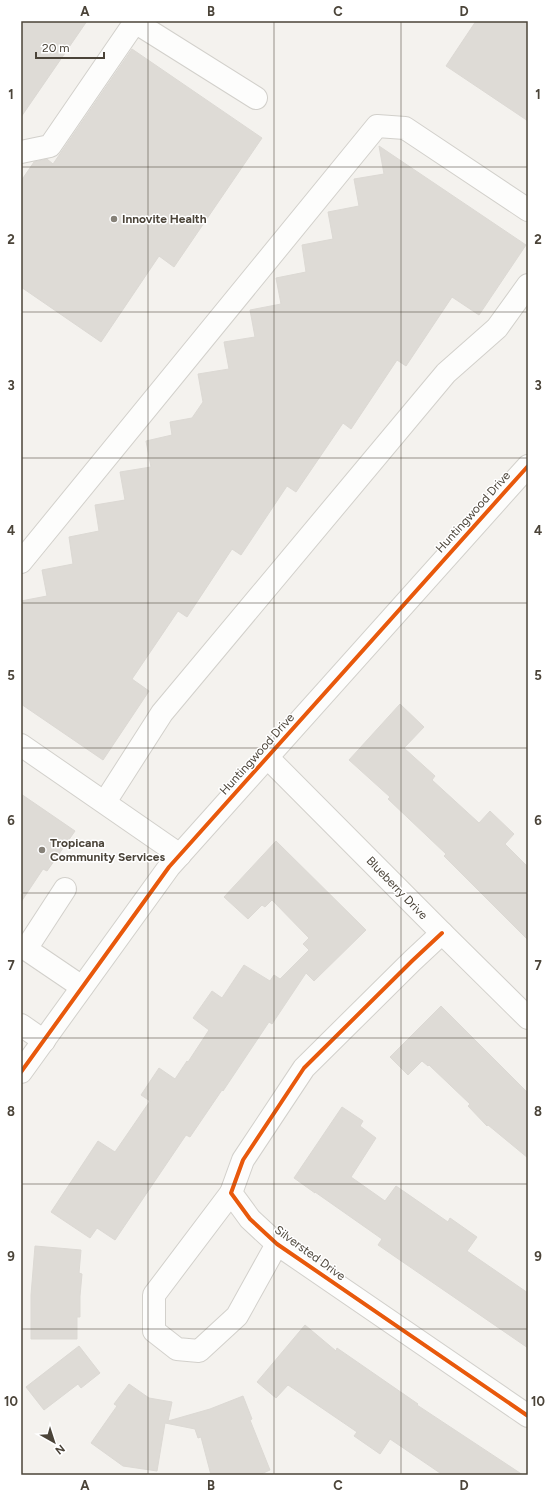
<svg xmlns="http://www.w3.org/2000/svg" width="549" height="1496" font-family="Figtree,sans-serif">
<style>
.building{fill:#dedbd6;stroke:#dcd9d4}
.lines{fill:none;stroke-linecap:round;stroke-linejoin:round}
.minor-casing{stroke:#d2d0cb;stroke-width:24}
.minor{stroke:#fdfdfc;stroke-width:22}
.cycleway-casing{stroke:#fff;stroke-width:6}
.cycleway{stroke:#e8590c;stroke-width:4}
.grid{fill:none;stroke:#4b4439;stroke-width:1;stroke-opacity:0.55}
.poi-dot{fill:#868178;stroke:#fff;stroke-width:1.5}
.labels{text-anchor:middle;stroke-width:3;stroke-linejoin:round;paint-order:stroke}
.poi-label{font-size:12px;font-weight:bold;fill:#4b4439;stroke:#fff;text-anchor:start}
.street-label{font-size:12px;fill:#4b4439;stroke:#fff}
.neatline{fill:none;stroke:#4b4439;stroke-width:1.5}
.grid-label{font-size:13px;text-anchor:middle;font-weight:bold;fill:#4b4439}
</style>
<rect width="100%" height="100%" fill="#f4f2ee"/>
<g class="building">
<polygon points="21,21 87,21 21,117"/>
<polygon points="476,21 528,21 528,121 446,66"/>
<polygon points="132,49 262,138 174,267 159,256 101,342 21,287 21,181 34,162 47,159 53,164"/>
<polygon points="379,146 526,245 479,315 452,297 406,366 397,360 351,429 343,423 296,492 287,486 241,555 232,549 187,617 178,611 132,679 149,691 103,760 21,704 21,601 47,596 42,570 73,564 69,537 99,531 95,505 125,500 120,472 151,467 146,441 172,435 170,422 192,418 203,402 198,374 229,369 224,342 255,337 250,310 281,304 276,278 306,272 302,245 333,239 328,212 359,206 354,179 384,174"/>
<polygon points="400,704 424,727 404,748 435,776 432,780 479,823 490,811 514,834 505,844 528,867 528,940 444,856 446,854 388,799 390,797 349,760"/>
<polygon points="21,794 75,831 47,871 43,869 21,902"/>
<polygon points="276,841 366,930 314,981 306,973 272,1024 269,1022 223,1091 222,1090 190,1137 186,1135 115,1240 97,1228 90,1238 51,1212 98,1141 115,1152 150,1101 141,1095 159,1068 175,1079 187,1061 188,1062 209,1030 193,1018 212,991 222,998 244,965 270,981 274,975 280,979 309,950 303,944 309,938 272,900 265,907 262,905 248,919 224,897"/>
<polygon points="441,1006 528,1093 528,1158 488,1125 487,1126 468,1106 470,1104 429,1065 428,1066 422,1061 408,1075 390,1057"/>
<polygon points="342,1107 363,1121 360,1126 376,1138 351,1177 385,1201 396,1186 448,1222 450,1218 477,1237 467,1251 528,1293 528,1348 378,1245 382,1239 315,1192 315,1193 294,1178"/>
<polygon points="35,1246 81,1250 79,1273 82,1274 80,1296 80,1317 77,1317 77,1339 31,1339 31,1295"/>
<polygon points="305,1325 336,1351 337,1348 418,1404 417,1405 523,1475 443,1475 390,1439 380,1454 354,1436 357,1432 288,1385 276,1398 257,1382"/>
<polygon points="79,1346 100,1373 81,1388 78,1384 44,1410 26,1387"/>
<polygon points="129,1384 149,1398 172,1402 168,1421 210,1409 243,1396 252,1419 250,1420 270,1470 259,1475 211,1475 201,1437 198,1438 195,1429 165,1423 157,1471 123,1466 91,1443 117,1406 114,1404"/>
</g>
<g class="lines">
<defs>
<g id="minor">
<polyline points="21,152 50,146 135,22 256,98"/>
<polyline points="21,562 377,126 405,128 528,210"/>
<polyline points="21,745 180,855"/>
<polyline points="267,757 442,933 528,1018"/>
<polyline points="105,802 162,713 446,373 497,328 528,285"/>
<polyline points="65,889 26,949 82,987"/>
<polyline points="442,933 412,961 304,1068 243,1160 231,1193 250,1219 277,1244 528,1416"/>
<polyline points="21,1025 44,1041"/>
<polyline points="21,1072 169,867 528,466"/>
<polyline points="231,1193 154,1295 154,1331 177,1349 199,1351 237,1316 277,1244"/>
</g>
</defs>
<use href="#minor" class="minor-casing"/>
<use href="#minor" class="minor"/>
<defs>
<g id="cycleway">
<polyline points="442,933 412,961 304,1068 243,1160 231,1193 250,1219 277,1244 528,1416"/>
<polyline points="21,1072 169,867 528,466"/>
</g>
</defs>
<use href="#cycleway" class="cycleway-casing"/>
<use href="#cycleway" class="cycleway"/>
</g>
<path class="grid" d="M148,21V1475M274,21V1475M401,21V1475M21,167H528M21,312H528M21,458H528M21,603H528M21,748H528M21,893H528M21,1038H528M21,1184H528M21,1329H528"/>
<g class="poi-dot">
<circle cx="114" cy="219" r="4"/>
<circle cx="42" cy="850" r="4"/>
</g>
<g class="labels">
<g class="poi-label">
<text x="122" y="223">Innovite Health</text>
<text x="50" y="847">Tropicana<tspan x="50" dy="14">Community Services</tspan></text>
</g>
<g class="street-label">
<text transform="translate(473 512) rotate(-48)" y="4">Huntingwood Drive</text>
<text transform="translate(257 754) rotate(-48)" y="4">Huntingwood Drive</text>
<text transform="translate(397 888) rotate(46)" y="4">Blueberry Drive</text>
<text transform="translate(310 1253) rotate(36)" y="4">Silversted Drive</text>
</g>
</g>
<rect width="549" height="1496" fill="none" stroke="#ffffff" stroke-width="44"/>
<g transform="translate(54 1442) rotate(141)" stroke="#ffffff" stroke-width="3" paint-order="stroke">
<path d="M0-3L7 15L0 10L-7 15Z" fill="#4b4439"/>
<text y="-6" font-size="11" font-weight="bold" text-anchor="middle" fill="#4b4439">N</text>
</g>
<path d="M36 52v6h68v-6" fill="none" stroke="#4b4439" stroke-width="2"/>
<text x="42" y="52" font-size="12" fill="#4b4439" stroke="#ffffff" stroke-width="3" paint-order="stroke">20 m</text>
<rect x="22" y="22" width="505" height="1452" class="neatline"/>
<g class="grid-label">
<text x="85" y="16">A</text>
<text x="211" y="16">B</text>
<text x="338" y="16">C</text>
<text x="464" y="16">D</text>
<text x="11" y="99">1</text>
<text x="538" y="99">1</text>
<text x="11" y="244">2</text>
<text x="538" y="244">2</text>
<text x="11" y="390">3</text>
<text x="538" y="390">3</text>
<text x="11" y="535">4</text>
<text x="538" y="535">4</text>
<text x="11" y="680">5</text>
<text x="538" y="680">5</text>
<text x="11" y="825">6</text>
<text x="538" y="825">6</text>
<text x="11" y="970">7</text>
<text x="538" y="970">7</text>
<text x="11" y="1116">8</text>
<text x="538" y="1116">8</text>
<text x="11" y="1261">9</text>
<text x="538" y="1261">9</text>
<text x="11" y="1406">10</text>
<text x="538" y="1406">10</text>
<text x="85" y="1490">A</text>
<text x="211" y="1490">B</text>
<text x="338" y="1490">C</text>
<text x="464" y="1490">D</text>
</g>
</svg>
